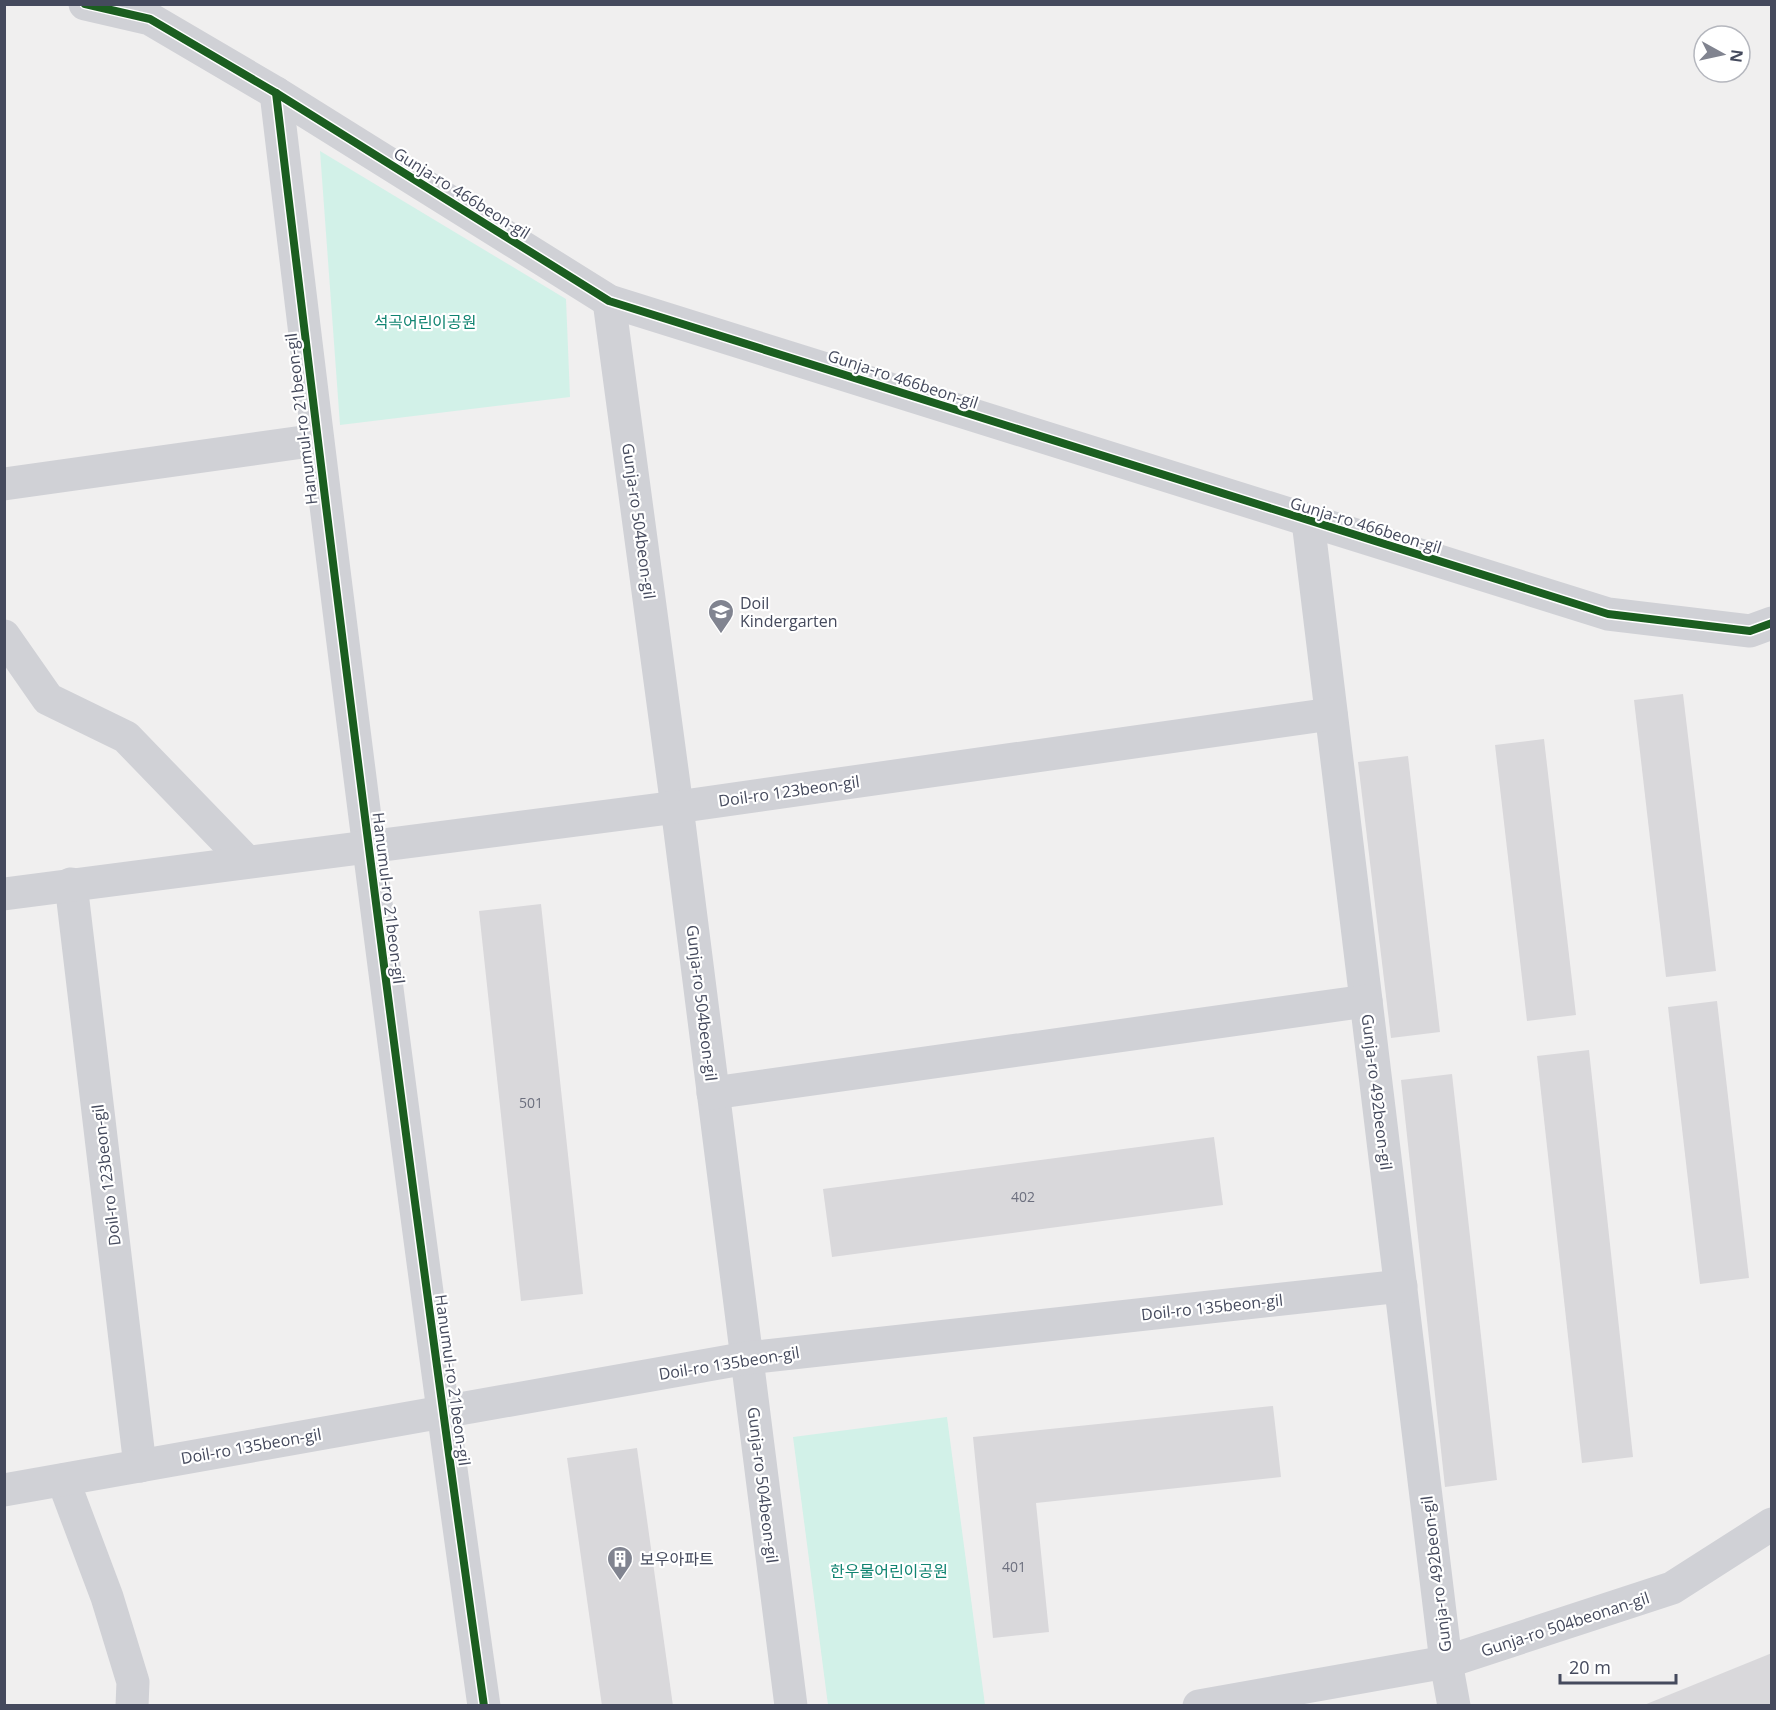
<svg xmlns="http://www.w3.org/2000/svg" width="1776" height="1710" font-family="'Open Sans','Noto Sans KR',sans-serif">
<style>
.green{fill:#d2f1e8}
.building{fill:#d9d8db}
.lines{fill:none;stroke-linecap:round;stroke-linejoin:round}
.minor{stroke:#d0d1d6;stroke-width:33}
.cycleway-casing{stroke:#fff;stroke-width:11}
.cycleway{stroke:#1b5e20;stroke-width:8}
.labels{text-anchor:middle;stroke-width:4.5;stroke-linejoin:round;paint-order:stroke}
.number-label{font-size:14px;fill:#6c6f7e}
.street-label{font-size:16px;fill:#454a5d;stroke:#fff}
.park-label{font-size:16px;fill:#108471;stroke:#fff}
.poi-label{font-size:16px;fill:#454a5d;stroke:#fff;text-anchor:start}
</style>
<rect width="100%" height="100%" fill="#f0efef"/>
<g class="green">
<polygon points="320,151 566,299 570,397 340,425"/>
<polygon points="947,1417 985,1705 828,1705 793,1437"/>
</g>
<g class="building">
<polygon points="1683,694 1716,971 1666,977 1634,700"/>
<polygon points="1544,739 1576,1015 1527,1021 1495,745"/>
<polygon points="1408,756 1440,1032 1391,1038 1358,762"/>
<polygon points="541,904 583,1294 521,1301 479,911"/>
<polygon points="1717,1001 1749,1278 1700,1284 1668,1007"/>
<polygon points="1589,1050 1633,1457 1582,1463 1537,1056"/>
<polygon points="1452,1074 1497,1480 1445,1487 1401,1080"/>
<polygon points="1214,1137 1223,1205 832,1257 823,1189"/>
<polygon points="1273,1406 1281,1477 1036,1503 1049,1632 993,1638 973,1437"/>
<polygon points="637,1448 673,1706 602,1706 567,1458"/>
<polygon points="1772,1653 1772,1706 1644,1706 1644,1705"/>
</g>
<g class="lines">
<g class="minor">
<polyline points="85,4 150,19 276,93 609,301 1608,614 1750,631 1772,623"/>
<path d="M276,93C340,631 408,1169 484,1706"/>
<polyline points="609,301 677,807 791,1706"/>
<polyline points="4,484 317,440"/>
<polyline points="1308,521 1446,1662 1454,1706"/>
<polyline points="4,636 48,699 126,737 247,862"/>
<polyline points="71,884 140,1466"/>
<polyline points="4,894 677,807 1331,714"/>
<polyline points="713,1093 1366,1001"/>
<polyline points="63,1480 107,1597 133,1682 132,1706"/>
<polyline points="4,1490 747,1358 1401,1286"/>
<polyline points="1199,1706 1446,1662 1672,1588 1772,1524"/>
</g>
<defs>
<g id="cycleway">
<polyline points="85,4 150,19 276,93 609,301 1608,614 1750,631 1772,623"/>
<path d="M276,93C340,631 408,1169 484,1706"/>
</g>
</defs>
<use href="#cycleway" class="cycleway-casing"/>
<use href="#cycleway" class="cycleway"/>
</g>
<defs>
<symbol id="school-pin" viewBox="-11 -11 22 30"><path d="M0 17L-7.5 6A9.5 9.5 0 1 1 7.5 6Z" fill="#818490" stroke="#fff"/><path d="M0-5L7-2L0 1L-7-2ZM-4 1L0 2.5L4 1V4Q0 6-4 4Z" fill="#fff"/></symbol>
<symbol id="building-pin" viewBox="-11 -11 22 30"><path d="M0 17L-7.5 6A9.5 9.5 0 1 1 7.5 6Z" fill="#818490" stroke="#fff"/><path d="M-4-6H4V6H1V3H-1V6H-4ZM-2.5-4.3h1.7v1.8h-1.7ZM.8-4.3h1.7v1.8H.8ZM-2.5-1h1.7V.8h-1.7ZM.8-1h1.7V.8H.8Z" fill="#fff"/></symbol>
</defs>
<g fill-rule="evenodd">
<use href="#school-pin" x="706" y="597" width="30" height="40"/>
<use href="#building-pin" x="605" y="1544" width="30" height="40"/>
</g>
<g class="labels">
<g class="number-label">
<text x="531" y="1108">501</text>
<text x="1023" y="1202">402</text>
<text x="1014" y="1572">401</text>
</g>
<g class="street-label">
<text transform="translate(462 193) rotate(32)" y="6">Gunja-ro 466beon-gil</text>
<text transform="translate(903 379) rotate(18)" y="6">Gunja-ro 466beon-gil</text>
<text transform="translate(301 419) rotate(-97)" y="6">Hanumul-ro 21beon-gil</text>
<text transform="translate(639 521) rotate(82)" y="6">Gunja-ro 504beon-gil</text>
<text transform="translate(1366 525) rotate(17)" y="6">Gunja-ro 466beon-gil</text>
<text transform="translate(789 791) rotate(-8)" y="6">Doil-ro 123beon-gil</text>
<text transform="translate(389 898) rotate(83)" y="6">Hanumul-ro 21beon-gil</text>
<text transform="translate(702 1003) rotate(83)" y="6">Gunja-ro 504beon-gil</text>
<text transform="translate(1377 1092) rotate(83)" y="6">Gunja-ro 492beon-gil</text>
<text transform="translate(106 1175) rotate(-97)" y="6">Doil-ro 123beon-gil</text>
<text transform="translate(1212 1307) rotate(-6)" y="6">Doil-ro 135beon-gil</text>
<text transform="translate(729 1363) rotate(-9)" y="6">Doil-ro 135beon-gil</text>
<text transform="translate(453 1380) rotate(82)" y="6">Hanumul-ro 21beon-gil</text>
<text transform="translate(251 1446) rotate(-10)" y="6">Doil-ro 135beon-gil</text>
<text transform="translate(763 1485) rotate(83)" y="6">Gunja-ro 504beon-gil</text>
<text transform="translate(1436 1574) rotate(-97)" y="6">Gunja-ro 492beon-gil</text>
<text transform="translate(1565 1624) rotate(-18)" y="6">Gunja-ro 504beonan-gil</text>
</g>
<g class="park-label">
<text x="425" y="328">석곡어린이공원</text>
<text x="889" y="1577">한우물어린이공원</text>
</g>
<g class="poi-label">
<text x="740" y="609">Doil<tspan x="740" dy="18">Kindergarten</tspan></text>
<text x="640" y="1565">보우아파트</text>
</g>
</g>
<rect width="1776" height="1710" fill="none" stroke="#454a5d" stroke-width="12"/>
<g transform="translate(1722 54) rotate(98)"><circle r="28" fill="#ffffff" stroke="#b5b7be" stroke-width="1.5"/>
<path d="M0-4.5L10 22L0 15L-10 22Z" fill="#818490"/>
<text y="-9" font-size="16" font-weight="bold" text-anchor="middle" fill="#454a5d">N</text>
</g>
<path d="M1560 1674v9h116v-9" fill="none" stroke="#454a5d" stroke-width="3"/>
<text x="1569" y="1674" font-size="18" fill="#454a5d" stroke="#ffffff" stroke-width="4.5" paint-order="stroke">20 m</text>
</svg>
